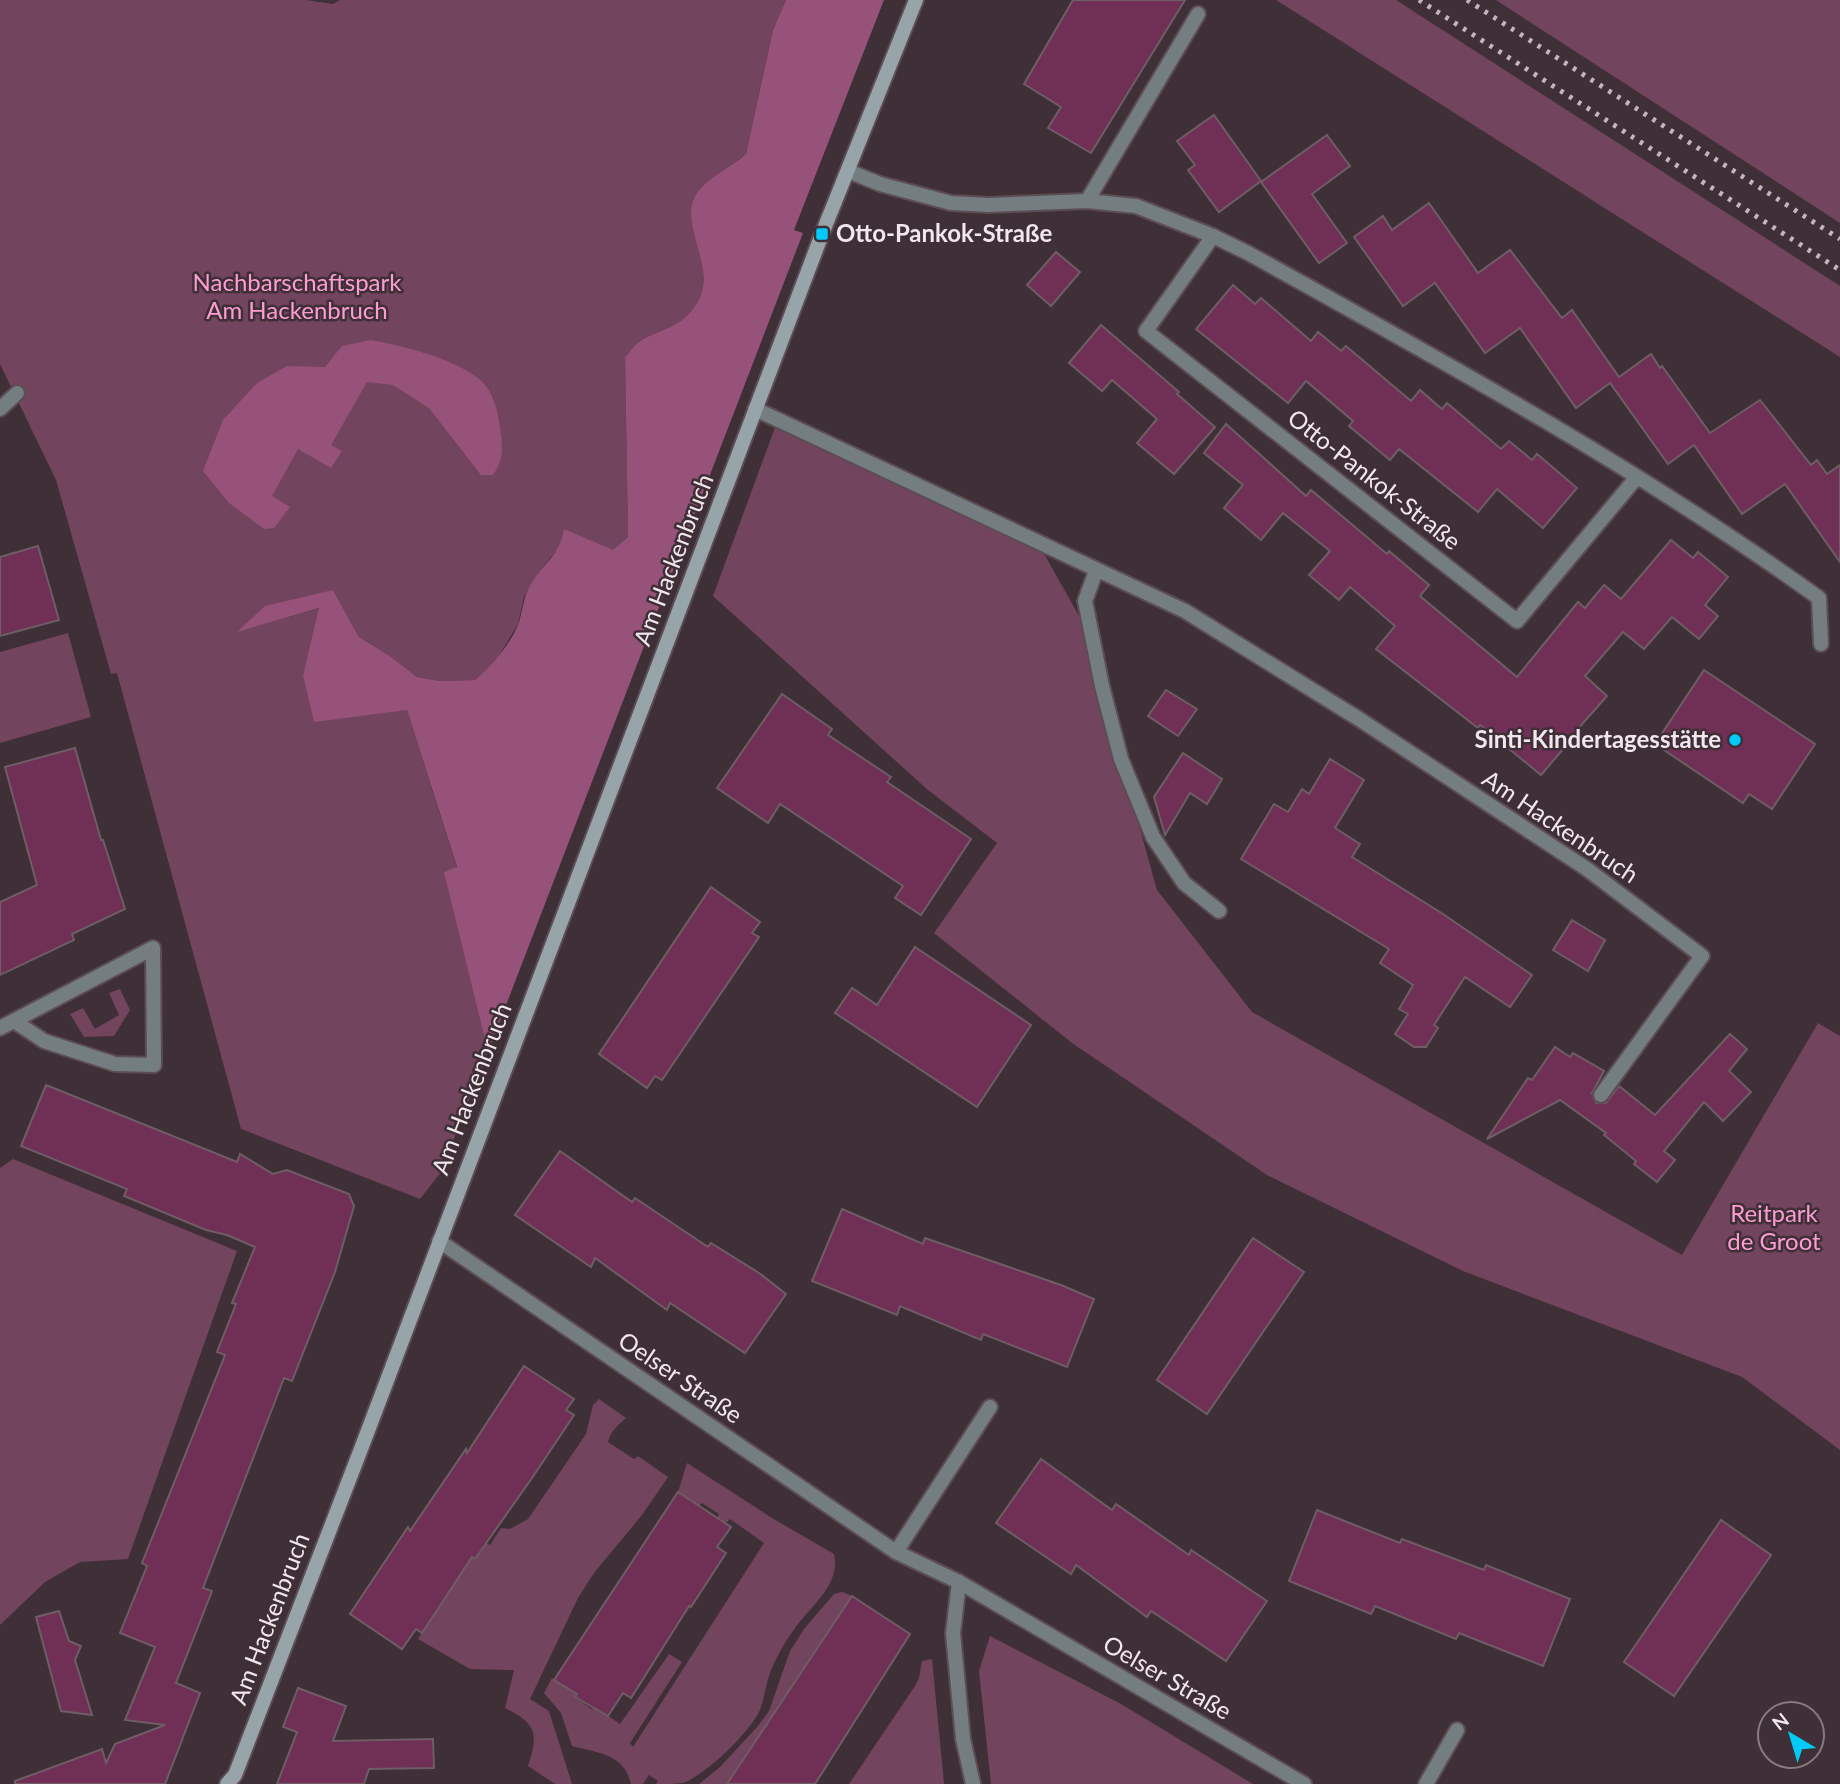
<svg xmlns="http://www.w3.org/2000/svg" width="1840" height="1784" font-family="Lato,sans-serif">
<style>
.green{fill:#73445e}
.forest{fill:#965278}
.building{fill:#702f55;stroke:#6e5d65;stroke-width:2}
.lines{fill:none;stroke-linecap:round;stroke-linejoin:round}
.street-casing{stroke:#5c4c54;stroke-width:18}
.secondary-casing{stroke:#5c4c54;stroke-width:18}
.street{stroke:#747d80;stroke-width:14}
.secondary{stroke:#97a5ab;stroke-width:14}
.rail{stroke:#c3b6bc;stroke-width:5;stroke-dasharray:3.5 7;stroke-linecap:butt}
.poi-dot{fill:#00cbf8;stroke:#3f2f37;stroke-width:2.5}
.labels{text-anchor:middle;stroke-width:5;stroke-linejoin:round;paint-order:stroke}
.poi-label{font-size:24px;font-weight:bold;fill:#f2e7ec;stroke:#3f2f37;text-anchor:start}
.park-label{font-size:24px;fill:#ff9dd3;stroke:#3f2f37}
.street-label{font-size:24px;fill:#f2e7ec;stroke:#3f2f37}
</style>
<rect width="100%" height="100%" fill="#3f2f37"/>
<g class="green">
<path d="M0,0H306L333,4L340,0H786L773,30L746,154C733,164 710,178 699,190C674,220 717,265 699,299C685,327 664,327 640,341C634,345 630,352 625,357L628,537L613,550L560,547L546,563L524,597L518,624L496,661L475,680L440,681L417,677L390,656L359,637L333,590L239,631L320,608L303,675L407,710L457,868L445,872L488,1052L441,1172L420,1199L241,1129L117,673L111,674L56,480L0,364Z"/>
<polygon points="1276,0 1396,0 1840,286 1840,357"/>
<polygon points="1496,0 1840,0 1840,223"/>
<polygon points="777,422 1043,552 1082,621 1157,890 1252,1012 1682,1255 1818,1023 1840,1036 1840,1450 1742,1377 1463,1271 1267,1175 1072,1043 934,933 997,843 928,790 713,596"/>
<polygon points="68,633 91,717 0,743 0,652"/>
<polygon points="120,989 130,1010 114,1036 84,1037 70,1014 83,1008 95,1029 119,1015 109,993"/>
<polygon points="13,1159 237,1251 128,1559 80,1562 45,1582 0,1625 0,1168"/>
<path d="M599,1399L626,1418C618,1425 610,1432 608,1442L634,1459L638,1456L668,1477L642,1515L594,1573L578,1598L530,1699L549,1711L572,1784H555L528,1766C539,1732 536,1724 505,1708L514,1670L470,1669L418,1639L460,1576L468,1554L475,1559L486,1543L490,1545L501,1528L510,1529L528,1519L586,1434L593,1405Z"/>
<path d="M687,1463L772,1518L834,1554C841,1586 809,1607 793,1631C785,1642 777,1656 772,1668C766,1682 765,1696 760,1710C750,1732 706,1775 683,1783C676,1784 664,1784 656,1784L658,1781L649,1775L643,1784H631C624,1753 597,1753 572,1746L561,1713L544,1693L552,1678L577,1694L575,1698L592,1709L595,1707L620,1724L669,1654L682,1662L630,1743L633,1747L764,1543L730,1519L726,1523L717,1518L719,1514L702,1503L699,1506L678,1492Z"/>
<polygon points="842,1592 852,1596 727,1784 699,1784 720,1767 758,1726 769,1711 790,1651 804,1629 834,1594"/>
<polygon points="990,1636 1121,1704 1253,1784 991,1784 979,1671"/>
<polygon points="932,1659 944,1784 849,1784 915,1686 919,1678 922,1661"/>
</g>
<g class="forest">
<path d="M786,0H884L794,230L803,233L488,1052L444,872L457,867L407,710L314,722L303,675L319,608L237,632L265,606L333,590L359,637L390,656L417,677L440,681L475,680C493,665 508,647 518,625C523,611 523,597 531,584C545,561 559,557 564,529L613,550L628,537L625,357C630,352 634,345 640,341C664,327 685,327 699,299C717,265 674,220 699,190C710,177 733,165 746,154L773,30Z"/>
<path d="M371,340C403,346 453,358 479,379C493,390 498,411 500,428C503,446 504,459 493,475H481L429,408L393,385L367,382L331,445L342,451L331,468L298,449L272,496L290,507L274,528L264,529L229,503L203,471L223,420L257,383L287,366L325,367L342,346Z"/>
</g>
<g class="building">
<polygon points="1073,0 1185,0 1091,153 1048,128 1061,107 1024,84"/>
<polygon points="1214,115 1261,181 1219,212 1188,170 1195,165 1177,141"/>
<polygon points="1327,135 1350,166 1312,194 1347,243 1319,263 1261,182"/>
<polygon points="1429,203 1478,273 1510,250 1562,318 1572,310 1619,377 1651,354 1660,368 1662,366 1710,433 1760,400 1811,465 1817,460 1827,474 1840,465 1840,562 1785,484 1742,514 1694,445 1668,464 1610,383 1576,408 1520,328 1485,353 1435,283 1403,306 1354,237 1383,216 1392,230"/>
<polygon points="1056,252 1080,272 1051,306 1027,285"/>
<polygon points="1233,285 1255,304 1261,298 1311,341 1318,332 1341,351 1346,346 1411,401 1420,390 1442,409 1447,403 1501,449 1509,441 1532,460 1537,454 1577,488 1543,528 1497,489 1478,512 1399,449 1390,460 1349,426 1353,421 1306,381 1288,403 1196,329"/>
<polygon points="1101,325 1179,392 1177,394 1215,427 1174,474 1137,443 1157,419 1112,380 1102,391 1069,363"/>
<polygon points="1226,424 1306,496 1311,490 1387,554 1389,551 1429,585 1420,596 1517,677 1578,602 1585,608 1604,585 1621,599 1671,540 1693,558 1698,552 1728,577 1705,605 1718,616 1699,639 1672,617 1644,649 1623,632 1585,676 1607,696 1568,740 1570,741 1541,775 1480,725 1478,728 1376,649 1395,626 1350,587 1339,600 1309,575 1330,551 1283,513 1261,540 1224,508 1243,485 1204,453"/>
<polygon points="38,546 59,620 0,636 0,557"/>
<polygon points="1704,670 1815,744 1772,809 1749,794 1743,803 1655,744"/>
<polygon points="1166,690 1197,709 1178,736 1148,716"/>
<polygon points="782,694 832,729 828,735 891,777 887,782 971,839 921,915 895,898 903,886 780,804 768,823 717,788"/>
<polygon points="75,748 101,840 103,840 125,909 72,934 74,940 0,975 0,902 37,885 5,767"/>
<polygon points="1183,753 1222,779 1207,804 1190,793 1165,835 1154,797"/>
<polygon points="1330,759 1364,780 1335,828 1360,844 1352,857 1443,914 1532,975 1510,1007 1465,977 1434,1025 1438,1028 1426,1047 1414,1047 1395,1034 1408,1014 1399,1009 1413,985 1380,963 1389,949 1241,859 1274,804 1288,812 1302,789 1309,794"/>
<polygon points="711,887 760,922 752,933 759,937 662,1080 655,1076 647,1088 599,1054"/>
<polygon points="1572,920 1605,940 1588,971 1553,950"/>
<polygon points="915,947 1031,1025 977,1107 835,1013 852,988 877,1005"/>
<polygon points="1730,1034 1747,1049 1729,1071 1751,1092 1723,1121 1704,1102 1664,1151 1675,1160 1657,1182 1634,1164 1636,1161 1604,1135 1606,1133 1560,1100 1487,1139 1528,1078 1532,1080 1555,1047 1570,1057 1573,1053 1604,1071 1592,1093 1596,1103 1606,1103 1619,1086 1655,1115"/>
<polygon points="46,1085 237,1162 240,1154 273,1174 287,1170 349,1194 354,1206 335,1272 292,1381 284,1378 203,1588 212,1591 176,1683 200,1693 165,1784 15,1784 15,1781 102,1749 106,1763 115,1744 165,1725 125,1720 155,1647 120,1633 147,1566 142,1563 225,1355 217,1352 236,1304 232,1303 255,1247 227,1235 206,1230 124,1196 127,1189 21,1146"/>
<polygon points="560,1151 632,1202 635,1198 708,1247 711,1243 759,1273 786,1294 745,1353 670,1303 667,1310 595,1258 591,1267 515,1215"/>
<polygon points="842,1209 923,1244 925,1238 1061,1285 1094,1299 1067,1367 983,1334 981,1340 900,1306 897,1315 812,1281"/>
<polygon points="1253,1238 1304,1272 1207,1414 1157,1380"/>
<polygon points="524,1366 574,1399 566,1410 574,1415 532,1478 475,1559 472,1557 422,1633 416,1629 402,1649 350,1614 408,1527 410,1531 466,1449 467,1453"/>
<polygon points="1041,1459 1112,1510 1116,1504 1189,1555 1191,1550 1267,1601 1226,1661 1151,1611 1147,1617 1076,1565 1071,1574 996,1523"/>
<polygon points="678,1492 731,1527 717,1547 726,1553 691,1607 689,1606 631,1698 623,1693 608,1716 575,1697 577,1694 554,1680"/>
<polygon points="1317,1510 1400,1543 1402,1539 1484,1570 1486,1565 1570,1599 1543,1666 1459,1633 1456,1639 1375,1606 1371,1614 1289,1581"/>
<polygon points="1721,1520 1771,1555 1674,1696 1624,1662"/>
<polygon points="852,1596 910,1634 815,1784 727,1784"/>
<polygon points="59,1611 69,1641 81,1646 75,1660 92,1715 61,1711 36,1617"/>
<polygon points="298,1688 346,1706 333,1741 433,1739 434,1768 369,1769 364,1784 277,1784 297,1732 283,1727"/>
</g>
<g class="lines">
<defs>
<g id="street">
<path d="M848,171L880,184L951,203L988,205L1087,201L1136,206L1213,236L1248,253C1443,361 1638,468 1819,598L1821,644"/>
<polyline points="1087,201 1198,14"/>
<polyline points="1213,236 1146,331 1517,621 1637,477"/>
<polyline points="0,409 17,393"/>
<polyline points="755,409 1185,611 1359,719 1587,869 1702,956 1601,1095"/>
<polyline points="1096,571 1085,601 1102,686 1121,759 1153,837 1184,883 1219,911"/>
<polyline points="0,1028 153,948 154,1065 115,1064 44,1041 14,1021"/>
<polyline points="439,1241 896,1552 959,1582 1304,1784"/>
<polyline points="896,1552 990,1407"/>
<polyline points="959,1582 953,1633 963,1739 973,1784"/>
<polyline points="1426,1784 1457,1730"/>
</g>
<polyline id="secondary" points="227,1784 235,1775 361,1449 822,234 916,0"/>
</defs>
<use href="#street" class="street-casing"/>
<use href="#secondary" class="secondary-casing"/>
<use href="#street" class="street"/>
<use href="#secondary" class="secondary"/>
<g class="rail">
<polyline points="1419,0 1840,270"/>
<polyline points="1467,0 1840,239"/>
</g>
</g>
<g class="poi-dot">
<rect x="815" y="227" width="14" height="14" rx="3.5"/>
<circle cx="1735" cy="740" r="7"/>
</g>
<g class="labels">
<g class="poi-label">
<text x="836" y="242">Otto-Pankok-Straße</text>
<text x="1721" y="748" text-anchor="end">Sinti-Kindertagesstätte</text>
</g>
<g class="park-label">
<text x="297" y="291">Nachbarschaftspark<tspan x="297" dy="28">Am Hackenbruch</tspan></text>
<text x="1774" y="1222">Reitpark<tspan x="1774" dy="28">de Groot</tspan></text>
</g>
<g class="street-label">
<text transform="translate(1374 480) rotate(38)" y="8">Otto-Pankok-Straße</text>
<text transform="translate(674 560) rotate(-69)" y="8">Am Hackenbruch</text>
<text transform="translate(1560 827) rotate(34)" y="8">Am Hackenbruch</text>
<text transform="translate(472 1089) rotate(-69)" y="8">Am Hackenbruch</text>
<text transform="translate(680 1378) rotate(34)" y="8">Oelser Straße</text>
<text transform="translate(270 1619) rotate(-69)" y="8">Am Hackenbruch</text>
<text transform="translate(1167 1678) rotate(30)" y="8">Oelser Straße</text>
</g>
</g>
<g transform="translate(1791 1735) rotate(322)"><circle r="33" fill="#3f2f37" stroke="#87797f" stroke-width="2"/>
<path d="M0-5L12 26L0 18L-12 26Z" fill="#00cbf8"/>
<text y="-10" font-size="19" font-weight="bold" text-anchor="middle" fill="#f2e7ec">N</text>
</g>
</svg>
